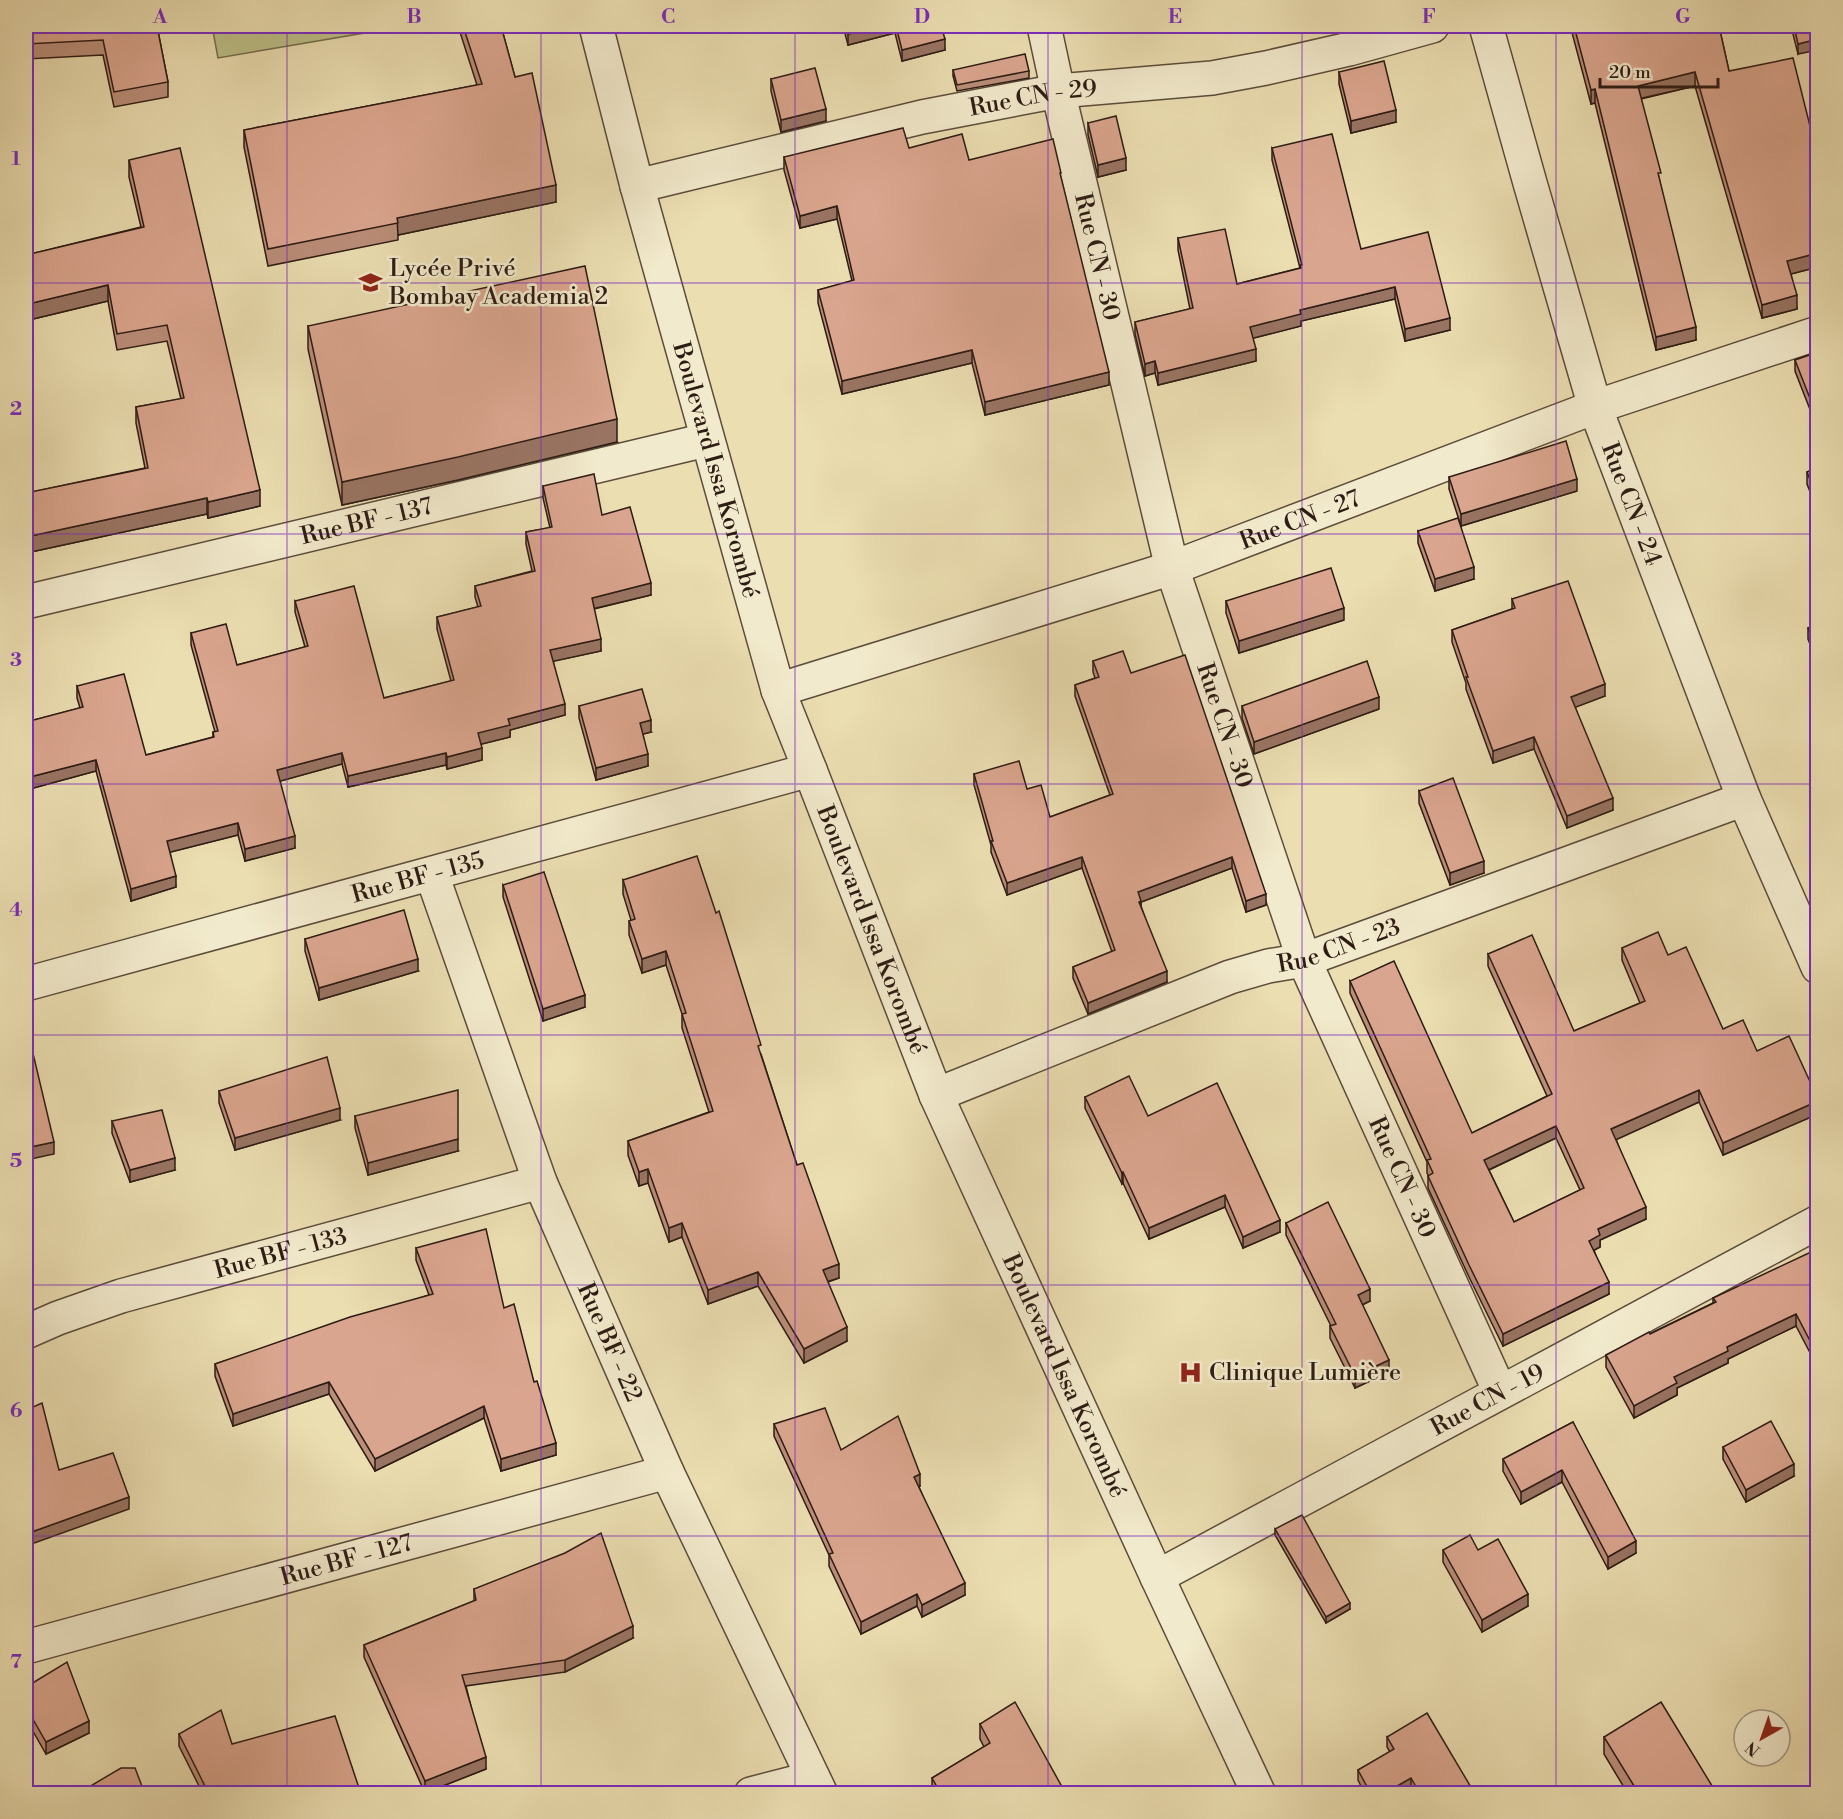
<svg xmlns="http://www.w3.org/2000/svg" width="1843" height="1819" font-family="'Libre Bodoni',serif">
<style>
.garden{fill:#bdc088;stroke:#756e4e;stroke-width:1.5}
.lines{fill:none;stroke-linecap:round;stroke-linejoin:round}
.minor-casing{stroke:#5c4c3b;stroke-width:36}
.minor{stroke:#f2eacc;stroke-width:33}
.wall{fill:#bb8e7a;stroke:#2d1c14;stroke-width:1.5;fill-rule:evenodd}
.shaded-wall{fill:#997463;stroke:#2d1c14;stroke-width:1.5}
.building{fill:#daa58e;stroke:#2d1c14;stroke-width:1.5;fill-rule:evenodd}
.grid{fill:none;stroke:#7b2cbf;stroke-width:1.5;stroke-opacity:0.55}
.labels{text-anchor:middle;stroke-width:5;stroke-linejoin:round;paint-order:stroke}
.street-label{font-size:24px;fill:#2d1c14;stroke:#f2eacc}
.poi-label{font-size:24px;fill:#2d1c14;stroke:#f2eacc;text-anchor:start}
.neatline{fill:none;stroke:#7b2cbf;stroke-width:2}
.grid-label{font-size:20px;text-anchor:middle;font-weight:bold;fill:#7b2cbf}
</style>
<rect width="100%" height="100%" fill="#ebdeb1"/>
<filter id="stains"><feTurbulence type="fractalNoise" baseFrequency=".00333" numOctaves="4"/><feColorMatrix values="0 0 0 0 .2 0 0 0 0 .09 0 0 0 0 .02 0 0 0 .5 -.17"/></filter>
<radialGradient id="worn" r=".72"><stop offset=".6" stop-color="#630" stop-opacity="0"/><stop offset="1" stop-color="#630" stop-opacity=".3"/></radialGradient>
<polygon class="garden" points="212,26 382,26 382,30 218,58"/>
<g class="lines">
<defs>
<g id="minor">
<path id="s1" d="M596,26L637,186L778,690L810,770L936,1095L1157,1577L1259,1794"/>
<path id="s2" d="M1044,26L1058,91L1172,568L1304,960L1500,1392"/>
<path id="s3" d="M1486,26L1530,183L1595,407L1744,799L1818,967"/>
<path id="s4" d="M637,186L922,117L1058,91L1212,78L1266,68L1349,49L1432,26"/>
<path id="s5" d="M26,602L706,440"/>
<path id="s6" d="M778,690L1172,568L1595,407L1818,333"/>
<path id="s7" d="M432,875L540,1182L667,1472L821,1794"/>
<path id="s8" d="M26,984L810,770"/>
<path id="s9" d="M936,1095L1230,977L1268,966L1304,960L1744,799"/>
<path id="s10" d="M26,1332L58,1318L121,1296L540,1182"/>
<path id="s11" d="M1157,1577L1818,1222"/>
<path id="s12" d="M26,1647L667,1472"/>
<polyline points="751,1794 813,1778"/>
</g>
</defs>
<use href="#minor" class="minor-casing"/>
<use href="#minor" class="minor"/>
</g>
<g class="wall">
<polygon points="26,26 157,26 168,82 168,97 114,107 103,55 26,59"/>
<polygon points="458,26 501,26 515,77 556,202 398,235 398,240 268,266 244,147 244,130 477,85"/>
<polygon points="843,26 941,26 945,50 902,61 895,33 848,45"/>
<polygon points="1571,26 1719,26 1729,71 1815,146 1818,145 1818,267 1791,274 1797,309 1762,318 1695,86 1641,99 1696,340 1656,350 1595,103 1591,104 1571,29"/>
<polygon points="1791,26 1818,26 1798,54"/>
<polygon points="953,70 1029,71 1029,78 957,91 953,76"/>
<polygon points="1339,72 1396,122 1351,133 1339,84"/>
<polygon points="771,79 826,121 781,132 771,91"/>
<polygon points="1088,123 1126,170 1098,177 1088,135"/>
<polygon points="909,148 969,160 1061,180 1109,385 985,415 972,363 842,394 818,303 818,290 852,281 837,219 800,228 784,170 784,157"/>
<polygon points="1272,148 1361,249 1450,330 1405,341 1395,299 1301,321 1301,326 1253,338 1256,361 1158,385 1155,373 1145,376 1135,334 1135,322 1190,309 1178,250 1178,238 1237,284 1300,268 1272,160"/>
<polygon points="129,160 260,506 208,518 207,514 26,553 26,493 145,468 136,423 136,407 181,399 167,341 117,350 108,301 33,319 33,333 26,334 26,255 141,227 129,177"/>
<polygon points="308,326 617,442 458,480 342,505 308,349"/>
<polygon points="1818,352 1818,430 1795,371 1795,360"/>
<polygon points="1818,468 1818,512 1807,484 1807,472"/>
<polygon points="1449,477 1577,491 1461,526 1449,489"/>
<polygon points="543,486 602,515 651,595 594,609 601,651 553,661 565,715 510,730 510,737 481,744 482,760 447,769 446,765 348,787 342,764 280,781 295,848 245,861 238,835 170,852 176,887 131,901 96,771 26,790 26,722 80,708 77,698 77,686 146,755 213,737 213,732 215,732 191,645 191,633 237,665 305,647 295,612 295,601 384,698 451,681 437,629 437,617 478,607 475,597 475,586 532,571 526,544 526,532 550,528 543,498"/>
<polygon points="1818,521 1818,552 1811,535 1811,523"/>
<polygon points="1418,531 1474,579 1435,591 1418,543"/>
<polygon points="1512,599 1605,696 1575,707 1613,810 1567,828 1534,749 1493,763 1466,689 1466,683 1452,642 1452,630 1512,609"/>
<polygon points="1226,601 1344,620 1239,653 1226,613"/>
<polygon points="1818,624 1818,664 1808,639 1808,628"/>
<polygon points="1093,661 1131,673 1266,905 1246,912 1232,868 1141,902 1141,906 1167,982 1088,1014 1073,978 1073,967 1112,952 1082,868 1007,895 991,852 991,845 974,785 974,774 1027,789 1050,817 1110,795 1075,696 1075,685 1095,678 1093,672"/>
<polygon points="579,706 651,732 643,734 648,766 596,780 579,718"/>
<polygon points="1242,706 1379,709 1254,754 1242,718"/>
<polygon points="1419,791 1484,873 1450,885 1419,803"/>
<polygon points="623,880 761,1054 797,1165 839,1278 828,1282 847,1341 804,1363 758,1286 708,1304 682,1237 669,1242 648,1183 639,1186 628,1155 628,1141 709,1112 682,1028 682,1014 666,965 642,973 629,935 629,921 631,920 623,894"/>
<polygon points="503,885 585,1007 543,1021 503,897"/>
<polygon points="305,939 418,971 319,1000 305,951"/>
<path d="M1622,948L1668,955L1723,1029L1757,1051L1818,1099V1114L1723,1155L1699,1102L1616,1139L1646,1219L1600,1240V1247L1594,1250L1609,1294L1503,1346L1469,1277L1428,1188V1175L1427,1173V1162L1350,993V981L1472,1133L1547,1096L1488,966V954L1574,1031L1640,1003L1622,960ZM1556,1138L1580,1190L1514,1222L1489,1170Z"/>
<polygon points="219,1091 340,1120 235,1150 219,1103"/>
<polygon points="1085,1097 1148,1116 1280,1232 1243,1248 1225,1207 1149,1239 1123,1183 1122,1184 1085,1108"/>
<polygon points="355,1116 458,1151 368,1175 355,1128"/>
<polygon points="112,1121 175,1170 130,1182 112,1133"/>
<polygon points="1286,1223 1370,1301 1362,1305 1389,1372 1355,1388 1330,1338 1330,1326 1331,1326 1286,1235"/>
<polygon points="416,1248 504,1308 534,1382 556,1455 501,1471 484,1418 375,1471 329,1394 233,1426 215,1376 215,1364 429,1295 416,1260"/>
<polygon points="1818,1264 1818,1368 1796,1326 1728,1359 1728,1363 1677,1388 1677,1395 1634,1418 1606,1367 1606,1355 1713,1303 1713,1298"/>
<polygon points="1573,1422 1636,1553 1608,1569 1562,1482 1521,1504 1503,1471 1503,1459"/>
<polygon points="774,1424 841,1450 920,1486 919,1487 965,1595 922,1617 917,1606 861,1634 829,1566 829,1555 774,1436"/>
<polygon points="1723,1447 1794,1476 1746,1502 1723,1459"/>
<polygon points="1275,1529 1350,1609 1326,1623 1275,1535"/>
<polygon points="1443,1550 1478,1550 1528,1606 1482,1632 1443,1562"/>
<polygon points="474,1589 633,1638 565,1672 466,1686 486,1769 425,1793 364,1657 364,1645 474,1601"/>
<polygon points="26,1687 89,1733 46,1754 26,1719"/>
<polygon points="980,1724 1066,1794 932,1794 932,1778 984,1747 980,1739"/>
<polygon points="179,1734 232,1744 361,1794 203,1794 179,1746"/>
<polygon points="1387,1737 1475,1794 1414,1794 1411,1788 1401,1794 1365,1794 1358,1780 1358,1770 1390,1752 1387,1747"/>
<polygon points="1604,1737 1717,1794 1628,1794 1604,1754"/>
</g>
<g class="shaded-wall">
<polygon points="880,26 895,26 895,33 848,45 848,34"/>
<polygon points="945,39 945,50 902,61 902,50"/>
<polygon points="1818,39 1818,50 1798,54 1798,44"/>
<polygon points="1695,72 1695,86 1638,99 1638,86"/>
<polygon points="1595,89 1595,103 1591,104 1591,90"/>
<polygon points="826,109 826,121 781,132 781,120"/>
<polygon points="1396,110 1396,122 1351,133 1351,121"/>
<polygon points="1126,158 1126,170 1098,177 1098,165"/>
<polygon points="556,185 556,202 398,235 397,218"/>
<polygon points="837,206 837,219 800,228 800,216"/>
<polygon points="1818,253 1818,267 1787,275 1787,261"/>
<polygon points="108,285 108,301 33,319 32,303"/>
<polygon points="1395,287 1395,299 1301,321 1301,326 1250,339 1250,327 1300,310"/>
<polygon points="1797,295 1797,309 1762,318 1762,305"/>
<polygon points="1450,318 1450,330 1405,341 1405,329"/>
<polygon points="1696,327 1696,340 1656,350 1656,337"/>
<polygon points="1256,349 1256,361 1158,385 1158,373"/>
<polygon points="972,350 972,363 842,394 842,381"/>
<polygon points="1155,361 1155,373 1145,376 1145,364"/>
<polygon points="1109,372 1109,385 985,415 985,402"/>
<polygon points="617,419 617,442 458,480 342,505 342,482"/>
<polygon points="1577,479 1577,491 1461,526 1461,514"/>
<polygon points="260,490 260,506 208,518 208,502"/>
<polygon points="207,498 207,514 26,553 26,537"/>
<polygon points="1474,567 1474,579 1435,591 1435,579"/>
<polygon points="651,583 651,595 592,609 592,598"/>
<polygon points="1344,608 1344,620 1239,653 1239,641"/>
<polygon points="601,639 601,651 550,662 550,650"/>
<polygon points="1605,684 1605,696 1571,709 1571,697"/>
<polygon points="1379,697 1379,709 1254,754 1254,742"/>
<polygon points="565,704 565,715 510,730 510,737 478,745 478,733 508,719"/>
<polygon points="651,720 651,732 640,735 640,723"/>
<polygon points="1534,737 1534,749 1493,763 1493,751"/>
<polygon points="482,748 482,760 447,769 447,757"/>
<polygon points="342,753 342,764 277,782 277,770"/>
<polygon points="446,753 446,765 348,787 348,776"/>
<polygon points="648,754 648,766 596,780 596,768"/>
<polygon points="96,760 96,771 26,790 26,778"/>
<polygon points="1613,798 1613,810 1567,828 1567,816"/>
<polygon points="238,823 238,835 167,853 167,841"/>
<polygon points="295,836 295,848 245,861 245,849"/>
<polygon points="1082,857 1082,868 1007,895 1007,883"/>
<polygon points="1232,857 1232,868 1141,902 1141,912 1138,892"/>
<polygon points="1484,861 1484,873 1450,885 1450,873"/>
<polygon points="176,876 176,887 131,901 131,889"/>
<polygon points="1266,894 1266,905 1246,912 1246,901"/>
<polygon points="666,951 666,965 642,973 642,959"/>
<polygon points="418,959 418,971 319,1000 319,988"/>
<polygon points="1167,971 1167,982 1088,1014 1088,1003"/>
<polygon points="585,995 585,1007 543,1021 543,1009"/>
<polygon points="1699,1090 1699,1102 1611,1142 1611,1129"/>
<polygon points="1818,1101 1818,1114 1723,1155 1723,1143"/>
<polygon points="340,1108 340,1120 235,1150 235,1138"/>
<polygon points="1556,1126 1556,1138 1484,1172 1484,1160"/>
<polygon points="458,1139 458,1151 368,1175 368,1163"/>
<polygon points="54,1142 54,1154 26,1160 26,1148"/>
<polygon points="175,1158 175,1170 130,1182 130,1170"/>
<polygon points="648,1169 648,1183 639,1186 639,1172"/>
<polygon points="1123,1172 1123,1183 1122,1184 1122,1173"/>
<polygon points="1225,1195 1225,1207 1149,1239 1149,1228"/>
<polygon points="1646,1207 1646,1219 1600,1240 1600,1247 1589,1253 1589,1241 1598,1229"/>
<polygon points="1280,1220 1280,1232 1243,1248 1243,1237"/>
<polygon points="682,1223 682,1237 669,1242 669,1228"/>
<polygon points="839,1264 839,1278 823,1283 823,1270"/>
<polygon points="758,1272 758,1286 708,1304 708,1290"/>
<polygon points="1609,1282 1609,1294 1503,1346 1503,1334"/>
<polygon points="1370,1289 1370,1301 1358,1307 1358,1295"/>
<polygon points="1796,1314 1796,1326 1728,1359 1728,1363 1677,1388 1677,1395 1634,1418 1634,1406 1674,1377 1727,1347"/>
<polygon points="847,1327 847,1341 804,1363 804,1349"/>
<polygon points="1389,1360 1389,1372 1355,1388 1355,1376"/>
<polygon points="329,1382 329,1394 233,1426 233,1414"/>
<polygon points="484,1406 484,1418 375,1471 375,1459"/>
<polygon points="556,1443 556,1455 501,1471 501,1459"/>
<polygon points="1794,1464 1794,1476 1746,1502 1746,1490"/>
<polygon points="1562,1470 1562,1482 1521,1504 1521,1492"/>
<polygon points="920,1474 920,1486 914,1489 914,1477"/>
<polygon points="129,1497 129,1509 26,1546 26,1534"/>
<polygon points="1636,1541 1636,1553 1608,1569 1608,1557"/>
<polygon points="965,1583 965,1595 922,1617 922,1605"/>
<polygon points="917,1594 917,1606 861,1634 861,1622"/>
<polygon points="1528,1594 1528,1606 1482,1632 1482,1620"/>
<polygon points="1350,1603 1350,1609 1326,1623 1326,1617"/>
<polygon points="633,1626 633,1638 565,1672 565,1660"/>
<polygon points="89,1721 89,1733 46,1754 46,1742"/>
<polygon points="486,1757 486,1769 425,1793 425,1781"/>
<polygon points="1411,1778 1411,1788 1401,1794 1383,1794"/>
</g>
<g class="building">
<polygon points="26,26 157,26 168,82 114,92 103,40 26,44"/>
<polygon points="463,26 501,26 515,77 532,73 556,185 397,218 398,223 268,249 244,130 482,84"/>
<polygon points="845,26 880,26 848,34"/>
<polygon points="896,26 941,26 945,39 902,50"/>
<polygon points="1574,26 1719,26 1729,71 1793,58 1815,146 1818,145 1818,253 1787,261 1797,295 1762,305 1695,72 1638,86 1661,173 1658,173 1696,327 1656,337 1595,89 1591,90"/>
<polygon points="1794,26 1818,26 1818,39 1798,44"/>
<polygon points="1025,54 1029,71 957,85 953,70"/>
<polygon points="1384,61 1396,110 1351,121 1339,72"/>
<polygon points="815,68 826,109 781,120 771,79"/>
<polygon points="1116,116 1126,158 1098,165 1088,123"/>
<polygon points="903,128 909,148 962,134 969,160 1053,139 1061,173 1060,173 1109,372 985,402 972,350 842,381 818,290 854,280 837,206 800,216 784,157"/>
<polygon points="1332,134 1361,249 1428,232 1450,318 1405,329 1395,287 1300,310 1301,314 1250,327 1256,349 1158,373 1155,361 1145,364 1135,322 1193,308 1178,238 1225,229 1237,284 1301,268 1300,265 1302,265 1272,148"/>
<polygon points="180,148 260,490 208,502 207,498 26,537 26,493 148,468 136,407 184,398 167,325 117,334 108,285 32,303 33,317 26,318 26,255 144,227 129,160"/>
<polygon points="585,266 617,419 458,457 342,482 308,326"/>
<polygon points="1818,352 1818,419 1795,360"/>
<polygon points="1566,441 1577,479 1461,514 1449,477"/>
<polygon points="1818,468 1818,500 1807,472"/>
<polygon points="594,474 602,515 630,507 651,583 592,598 601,639 550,650 565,704 508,719 510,725 478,733 482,748 447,757 446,753 348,776 342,753 277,770 295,836 245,849 238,823 167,841 176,876 131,889 96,760 26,778 26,722 83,707 77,686 124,674 146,755 214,737 213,732 218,731 191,633 226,624 237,665 308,646 295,601 354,586 384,698 454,680 437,617 481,606 475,586 535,571 526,532 552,527 543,486"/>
<polygon points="1458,518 1474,567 1435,579 1418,531"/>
<polygon points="1818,521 1818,540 1811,523"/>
<polygon points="1331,568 1344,608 1239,641 1226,601"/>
<polygon points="1568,581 1605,684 1571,697 1613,798 1567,816 1534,737 1493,751 1466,677 1468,677 1452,630 1515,608 1512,599"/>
<polygon points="1818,624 1818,652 1808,628"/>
<polygon points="1123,651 1131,673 1185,655 1266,894 1246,901 1232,857 1138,892 1141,901 1139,902 1167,971 1088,1003 1073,967 1115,950 1082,857 1007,883 991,841 993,841 974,774 1019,761 1027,789 1041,785 1050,817 1113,794 1075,685 1099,677 1093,661"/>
<polygon points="1367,661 1379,697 1254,742 1242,706"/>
<polygon points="642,689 651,720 640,723 648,754 596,768 579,706"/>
<polygon points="1453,778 1484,861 1450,873 1419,791"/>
<polygon points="697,856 716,913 719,911 761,1045 758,1046 797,1165 803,1163 839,1264 823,1270 847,1327 804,1349 758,1272 708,1290 682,1223 669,1228 648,1169 639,1172 628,1141 713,1111 682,1014 686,1013 666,951 642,959 629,921 635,919 623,880"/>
<polygon points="544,872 585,995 543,1009 503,885"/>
<polygon points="404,910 418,959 319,988 305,939"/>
<path d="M1658,932L1668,955L1686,947L1723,1029L1743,1020L1757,1051L1789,1036L1818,1099V1101L1723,1143L1699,1090L1611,1129L1646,1207L1598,1229L1600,1235L1589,1241L1609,1282L1503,1334L1469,1265L1428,1176L1433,1173L1427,1160L1431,1159L1350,981L1394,961L1472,1133L1552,1094L1488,954L1532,935L1574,1031L1645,1001L1622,948ZM1556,1126L1584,1188L1514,1222L1484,1160Z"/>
<polygon points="31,1045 54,1142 26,1148 26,1046"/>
<polygon points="327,1057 340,1108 235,1138 219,1091"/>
<polygon points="1129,1076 1148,1116 1217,1083 1280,1220 1243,1237 1225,1195 1149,1228 1123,1172 1122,1173 1085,1097"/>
<polygon points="458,1090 458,1139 368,1163 355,1116"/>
<polygon points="162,1110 175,1158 130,1170 112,1121"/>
<polygon points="1328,1202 1370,1289 1358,1295 1389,1360 1355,1376 1330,1326 1336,1324 1286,1223"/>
<polygon points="486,1229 504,1308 514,1304 534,1382 537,1381 556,1443 501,1459 484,1406 375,1459 329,1382 233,1414 215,1364 350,1317 433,1294 416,1248"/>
<polygon points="1811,1252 1818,1264 1818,1356 1796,1314 1727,1347 1728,1351 1674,1377 1677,1383 1634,1406 1606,1355 1649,1332 1650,1334 1716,1302 1713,1298"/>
<polygon points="42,1403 59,1470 113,1453 129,1497 26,1534 26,1410"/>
<polygon points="825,1408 841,1450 898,1416 920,1474 914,1477 965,1583 922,1605 917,1594 861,1622 829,1554 833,1553 774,1424"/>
<polygon points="1771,1421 1794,1464 1746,1490 1723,1447"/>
<polygon points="1573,1422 1636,1541 1608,1557 1562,1470 1521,1492 1503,1459"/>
<polygon points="1302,1515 1350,1603 1326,1617 1275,1529"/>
<polygon points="601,1533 633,1626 565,1660 462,1675 486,1757 425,1781 364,1645 476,1600 474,1589 565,1553"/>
<polygon points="1470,1535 1478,1550 1498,1539 1528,1594 1482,1620 1443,1550"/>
<polygon points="67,1662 89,1721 46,1742 26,1707 26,1687"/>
<polygon points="1015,1702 1066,1794 941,1794 932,1778 990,1743 980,1724"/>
<polygon points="1661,1702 1717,1794 1639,1794 1604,1737"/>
<polygon points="221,1710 232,1744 335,1716 361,1794 209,1794 179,1734"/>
<polygon points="1427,1713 1475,1794 1420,1794 1411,1778 1383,1794 1371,1794 1358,1770 1394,1749 1387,1737"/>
<polygon points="121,1768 135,1768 145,1794 83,1794 82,1791"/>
</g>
<path class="grid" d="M287,26V1794M541,26V1794M795,26V1794M1048,26V1794M1302,26V1794M1556,26V1794M26,283H1818M26,534H1818M26,784H1818M26,1035H1818M26,1285H1818M26,1536H1818"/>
<defs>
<symbol id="school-bare" viewBox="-9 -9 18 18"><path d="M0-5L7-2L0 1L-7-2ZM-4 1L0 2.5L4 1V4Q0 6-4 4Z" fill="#8f2418" stroke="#f2eacc" stroke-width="2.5" paint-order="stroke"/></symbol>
<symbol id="hospital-bare" viewBox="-9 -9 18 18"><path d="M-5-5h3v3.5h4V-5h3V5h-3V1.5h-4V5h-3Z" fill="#8f2418" stroke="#f2eacc" stroke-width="2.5" paint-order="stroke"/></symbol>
</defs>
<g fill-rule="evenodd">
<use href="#school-bare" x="354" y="266" width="33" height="33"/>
<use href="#hospital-bare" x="1174" y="1356" width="33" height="33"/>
</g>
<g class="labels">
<g class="street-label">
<text dy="8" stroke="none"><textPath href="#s4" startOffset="406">Rue CN - 29</textPath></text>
<text dy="8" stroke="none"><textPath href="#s2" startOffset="237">Rue CN - 30</textPath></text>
<text dy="8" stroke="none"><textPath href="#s1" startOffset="460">Boulevard Issa Korombé</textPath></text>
<text dy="8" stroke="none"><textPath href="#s3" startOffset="500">Rue CN - 24</textPath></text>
<text dy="8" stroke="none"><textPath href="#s6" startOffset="549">Rue CN - 27</textPath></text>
<text dy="8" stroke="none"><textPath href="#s5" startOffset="350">Rue BF - 137</textPath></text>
<text dy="8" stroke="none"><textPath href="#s2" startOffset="723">Rue CN - 30</textPath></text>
<text dy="8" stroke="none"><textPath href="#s8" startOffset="406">Rue BF - 135</textPath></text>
<text dy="8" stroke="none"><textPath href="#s1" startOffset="946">Boulevard Issa Korombé</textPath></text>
<text dy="8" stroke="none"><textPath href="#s9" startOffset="430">Rue CN - 23</textPath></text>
<text dy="8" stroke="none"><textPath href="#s2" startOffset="1209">Rue CN - 30</textPath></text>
<text dy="8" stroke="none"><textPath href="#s10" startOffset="267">Rue BF - 133</textPath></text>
<text dy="8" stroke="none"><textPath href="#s7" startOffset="500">Rue BF - 22</textPath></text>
<text dy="8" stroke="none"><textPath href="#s1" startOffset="1432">Boulevard Issa Korombé</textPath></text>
<text dy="8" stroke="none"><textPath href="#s11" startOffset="375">Rue CN - 19</textPath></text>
<text dy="8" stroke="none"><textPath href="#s12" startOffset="332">Rue BF - 127</textPath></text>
</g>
<g class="poi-label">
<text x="389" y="276">Lycée Privé<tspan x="389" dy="28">Bombay Academia 2</tspan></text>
<text x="1209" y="1380">Clinique Lumière</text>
</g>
</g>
<rect width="1843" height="1819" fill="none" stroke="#ebdeb1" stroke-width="66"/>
<g transform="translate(1762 1738) rotate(220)"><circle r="28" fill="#f2eacc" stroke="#a39882" stroke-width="1.5"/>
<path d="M0-4.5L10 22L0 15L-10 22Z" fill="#8f2418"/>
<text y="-9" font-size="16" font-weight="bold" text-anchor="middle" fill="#2d1c14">N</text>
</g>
<path d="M1600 78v9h118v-9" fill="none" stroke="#2d1c14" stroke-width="3"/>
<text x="1609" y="78" font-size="18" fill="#2d1c14" stroke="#f2eacc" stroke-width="4.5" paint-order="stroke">20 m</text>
<rect x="33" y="33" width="1777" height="1753" class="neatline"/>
<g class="grid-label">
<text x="160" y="23">A</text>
<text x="414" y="23">B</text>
<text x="668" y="23">C</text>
<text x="922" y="23">D</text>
<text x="1175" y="23">E</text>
<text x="1429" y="23">F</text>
<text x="1683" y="23">G</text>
<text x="16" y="165">1</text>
<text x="16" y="415">2</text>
<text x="16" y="666">3</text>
<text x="16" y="916">4</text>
<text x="16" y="1167">5</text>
<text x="16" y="1417">6</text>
<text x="16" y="1668">7</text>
</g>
<rect width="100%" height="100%" filter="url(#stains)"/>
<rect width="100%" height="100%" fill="url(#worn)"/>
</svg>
